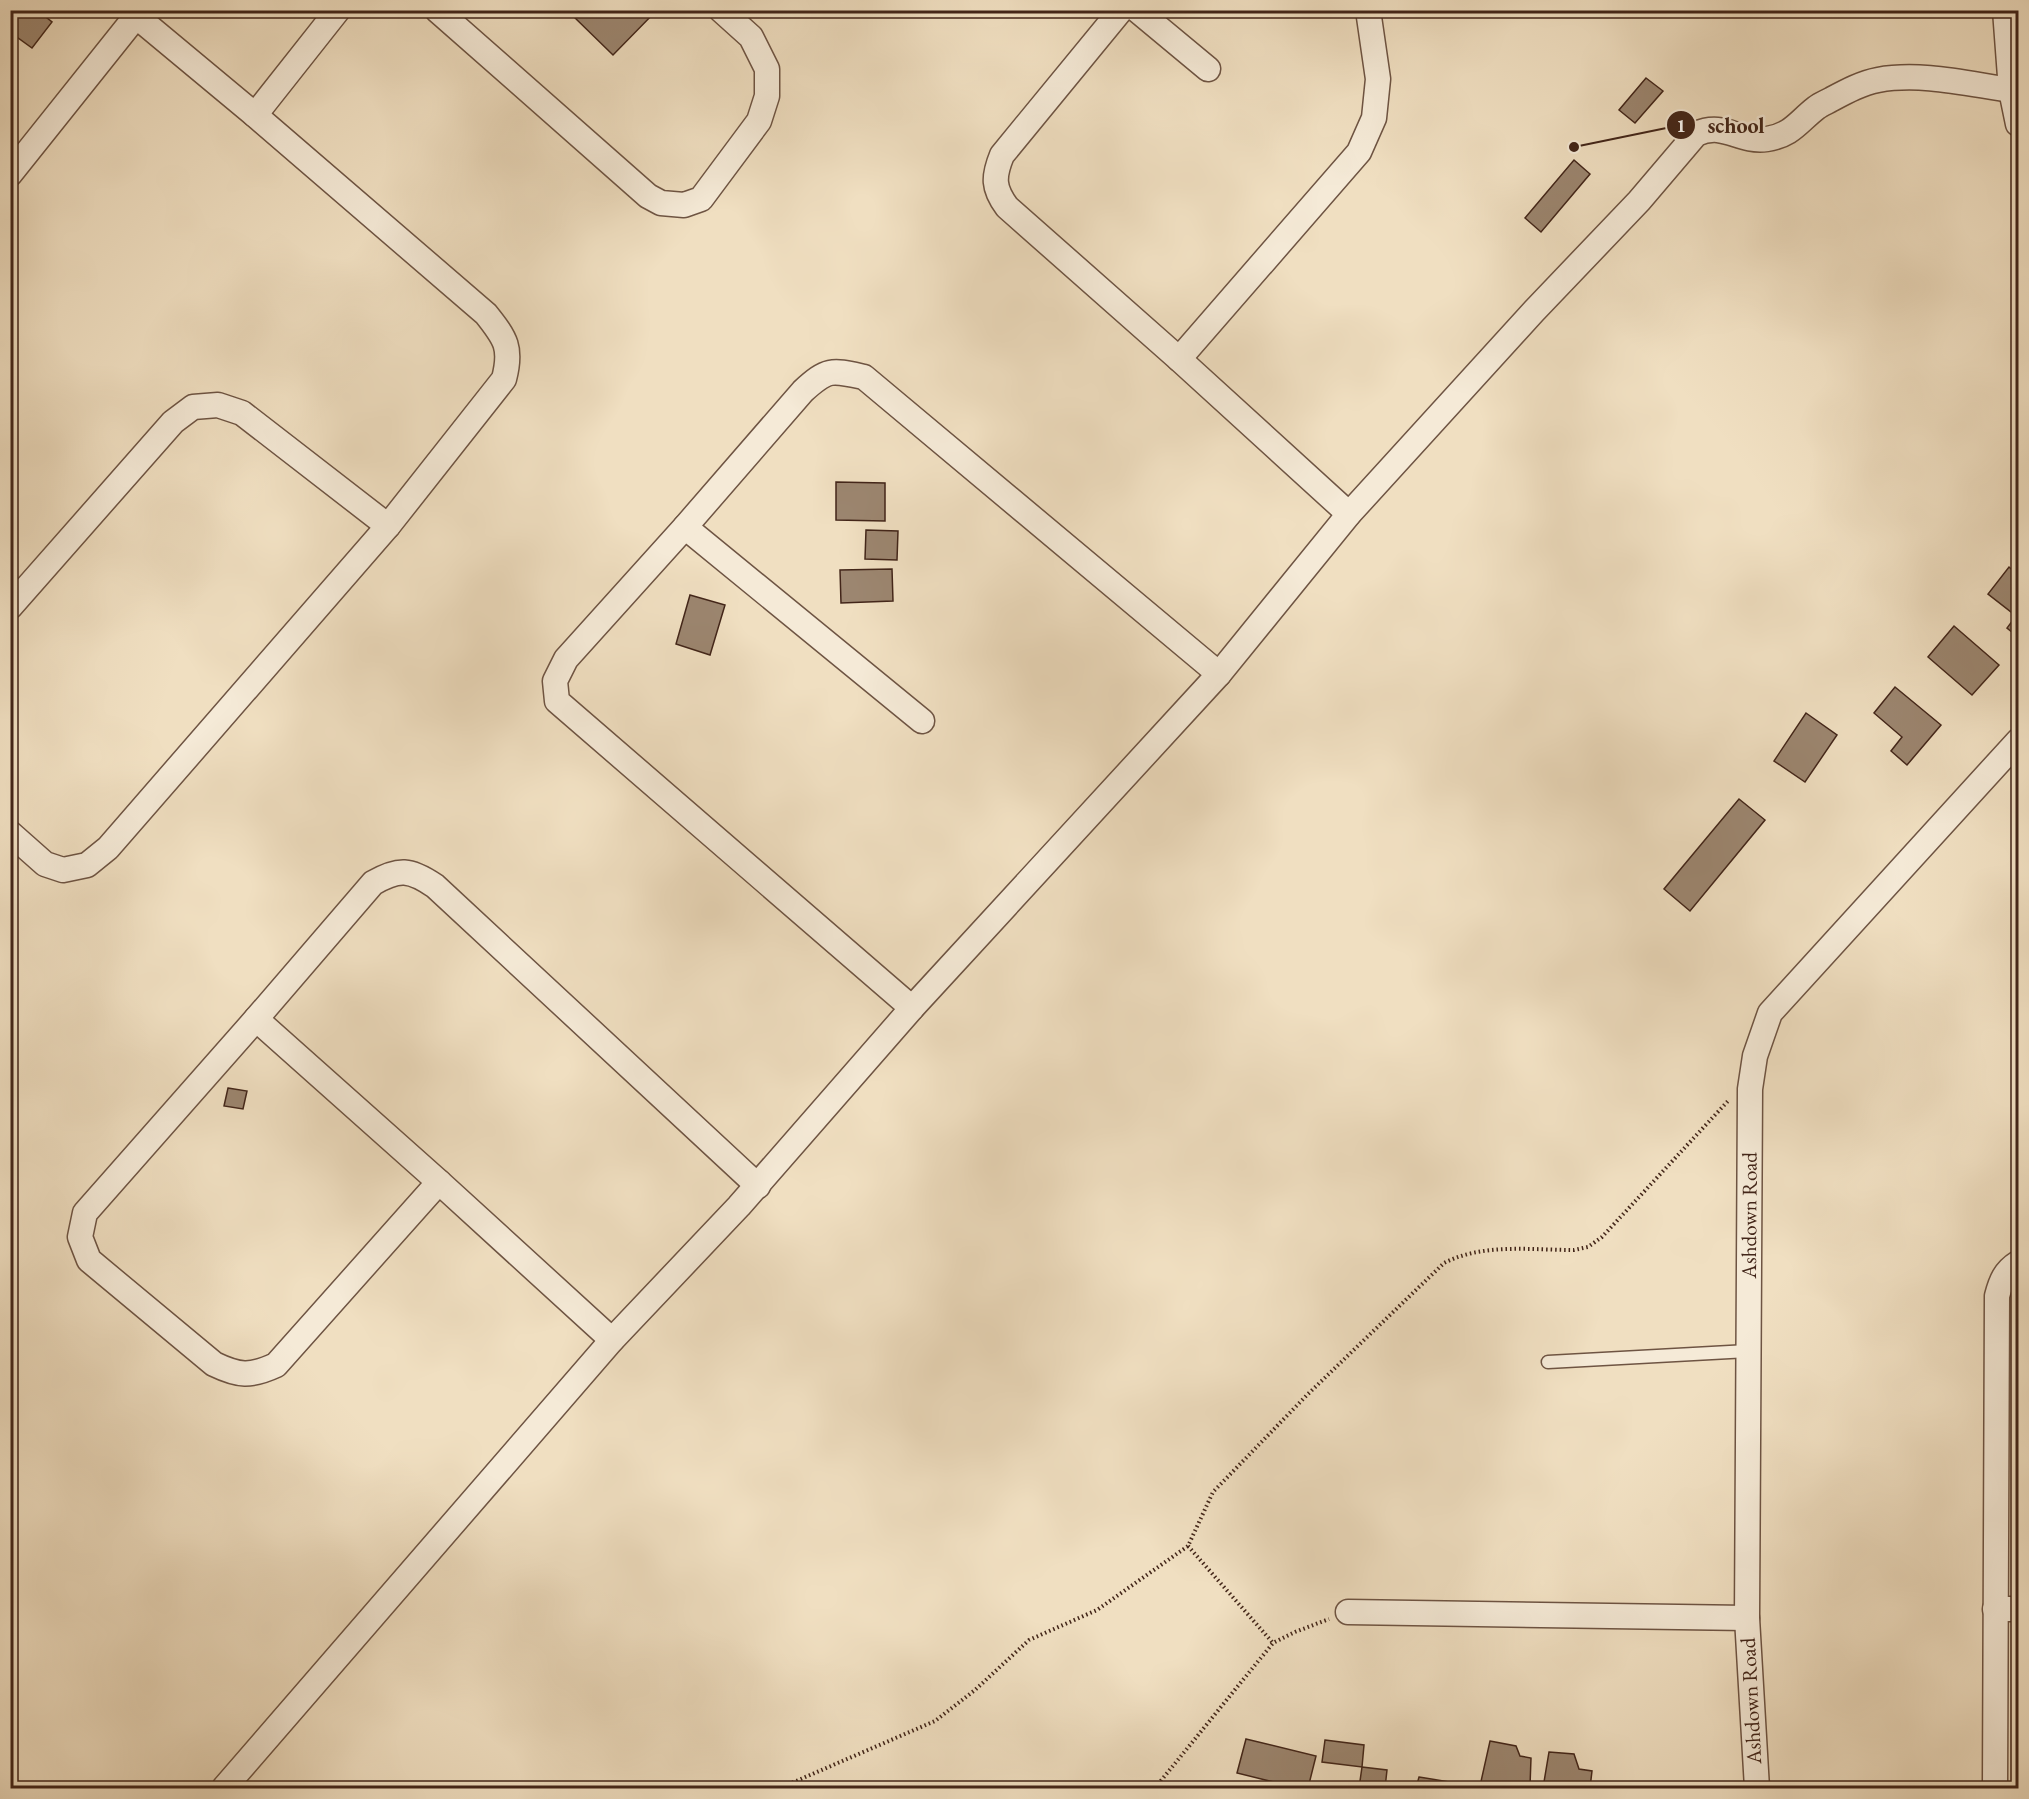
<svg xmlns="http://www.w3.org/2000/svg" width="2029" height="1799" font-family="'EB Garamond',serif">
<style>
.building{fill:#9c8670;stroke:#422519;stroke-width:1.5}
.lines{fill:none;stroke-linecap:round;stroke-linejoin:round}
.lane-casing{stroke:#6e5443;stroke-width:15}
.street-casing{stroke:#6e5443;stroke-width:27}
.path{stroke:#422519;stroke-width:4;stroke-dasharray:1.5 3;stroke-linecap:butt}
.lane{stroke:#f5ead7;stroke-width:12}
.street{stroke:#f5ead7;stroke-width:24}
.labels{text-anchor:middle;stroke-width:5;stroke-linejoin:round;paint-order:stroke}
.street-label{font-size:21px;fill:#422519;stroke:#f5ead7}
.leader{fill:none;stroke:#422519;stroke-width:2}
.callout-dot{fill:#422519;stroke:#f5ead7;stroke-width:2}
.mark-label{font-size:18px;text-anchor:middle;font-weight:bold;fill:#fff}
.callout-label{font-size:22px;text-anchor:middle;font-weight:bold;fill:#422519;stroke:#f5ead7;stroke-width:5;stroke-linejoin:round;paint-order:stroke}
</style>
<rect width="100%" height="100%" fill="#f0dfc1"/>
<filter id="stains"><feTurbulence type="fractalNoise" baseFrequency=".00333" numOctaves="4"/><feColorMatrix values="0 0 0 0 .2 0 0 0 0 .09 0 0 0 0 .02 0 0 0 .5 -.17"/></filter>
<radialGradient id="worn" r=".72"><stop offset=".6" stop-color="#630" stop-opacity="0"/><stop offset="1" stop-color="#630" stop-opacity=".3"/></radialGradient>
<g class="building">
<polygon points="10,10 37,10 52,22 32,48 10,32"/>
<polygon points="577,10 657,10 613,55 572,15"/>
<polygon points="1646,78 1663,91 1635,123 1619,110"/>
<polygon points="1574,160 1590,174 1541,232 1525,218"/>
<polygon points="836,482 885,483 885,521 836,520"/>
<polygon points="866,530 898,531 897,560 865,559"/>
<polygon points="2009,567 2018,575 2018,637 2007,628 2016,616 1988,594"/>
<polygon points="892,569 893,601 841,603 840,570"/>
<polygon points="690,595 725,605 710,655 676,644"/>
<polygon points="1954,626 1999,665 1972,695 1928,657"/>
<polygon points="1895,687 1941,725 1907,765 1891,751 1902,737 1874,713"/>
<polygon points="1806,713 1837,735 1805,782 1774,761"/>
<polygon points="1739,799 1765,820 1690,911 1664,889"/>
<polygon points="228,1088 247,1091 243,1109 224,1106"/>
<polygon points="1246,1739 1316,1756 1308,1788 1298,1788 1237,1773"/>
<polygon points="1325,1740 1364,1745 1362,1767 1322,1762"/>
<polygon points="1490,1741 1516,1746 1520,1756 1531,1758 1530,1786 1480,1786"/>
<polygon points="1549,1752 1574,1754 1579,1769 1592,1771 1590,1788 1543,1788"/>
<polygon points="1362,1767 1387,1770 1385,1788 1359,1788"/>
<polygon points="1419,1777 1450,1782 1448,1788 1416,1788"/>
</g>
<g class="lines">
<defs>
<polyline id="lane" points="1548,1362 1748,1351"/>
<g id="street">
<polyline points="437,10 648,196 661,203 684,205 701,199 759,121 767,96 767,69 751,37 721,10"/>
<path d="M1121,10L1002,155C993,177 993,188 1007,207L1179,359L1349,514"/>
<polyline points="1137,10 1208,69"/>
<polyline points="2005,10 2011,90 2018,124"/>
<polyline points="255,115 338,10"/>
<polyline points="10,174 141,10"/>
<polyline points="1179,359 1359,152 1374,118 1378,79 1368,10"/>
<polyline points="685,527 922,721"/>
<polyline points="10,607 173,422 193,407 218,405 242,413 388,526"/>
<path d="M10,833L45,864L63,870L87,865L108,848L388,526L504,379C512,348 506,339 486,314L255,115L136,16"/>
<path d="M912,1008L557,701L555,681L566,659L685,527L803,391C828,368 832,370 864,377L1219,674"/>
<polyline points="256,1019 439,1182 612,1340"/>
<path d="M439,1182L276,1365C250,1377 239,1376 214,1364L89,1260L80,1237L85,1213L256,1019L373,883C399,868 410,869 435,886L758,1186"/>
<polyline points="1995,1609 2018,1609"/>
<polyline points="1348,1612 1747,1618"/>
<path d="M224,1788L612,1340L739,1206L912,1008L1219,674L1349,514L1534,311L1639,201L1696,134C1725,121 1738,143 1767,139C1792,135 1798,122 1816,108C1821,104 1827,102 1832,99C1847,91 1862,83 1878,80C1921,72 1968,84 2011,90"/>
<path id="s1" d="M1757,1788L1747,1618L1750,1089L1755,1056L1770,1013L2018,741"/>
<path d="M1995,1788L1997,1296C2001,1281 2005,1271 2018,1263"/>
</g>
</defs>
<use href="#lane" class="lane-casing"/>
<use href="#street" class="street-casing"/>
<g class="path">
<polyline points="1188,1546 1273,1643"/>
<path d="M780,1788L935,1721L975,1690L1029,1640L1097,1610L1188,1546L1213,1492L1308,1394L1444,1263C1483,1243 1531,1250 1574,1250L1588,1247L1602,1237L1728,1101"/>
<polyline points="1155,1788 1273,1643 1295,1632 1329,1619"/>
</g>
<use href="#lane" class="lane"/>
<use href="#street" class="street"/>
</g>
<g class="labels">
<g class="street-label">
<text dy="7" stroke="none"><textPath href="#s1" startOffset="573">Ashdown Road</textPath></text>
<text transform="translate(1751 1701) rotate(-93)" y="7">Ashdown Road</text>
</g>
</g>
<path class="leader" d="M1574 147L1681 125"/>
<g class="callout-dot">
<circle cx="1574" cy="147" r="6"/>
<circle cx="1681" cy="125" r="15"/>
</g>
<g class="mark-label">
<text x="1681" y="132">1</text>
</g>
<g class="callout-label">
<text x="1736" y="133">school</text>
</g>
<rect width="2029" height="1799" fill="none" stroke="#f0dfc1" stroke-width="36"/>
<rect x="12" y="12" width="2005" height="1775" fill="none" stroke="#422519" stroke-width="3"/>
<rect x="18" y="18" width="1993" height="1763" fill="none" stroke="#422519" stroke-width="1.5"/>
<rect width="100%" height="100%" filter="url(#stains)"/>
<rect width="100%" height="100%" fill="url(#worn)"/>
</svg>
